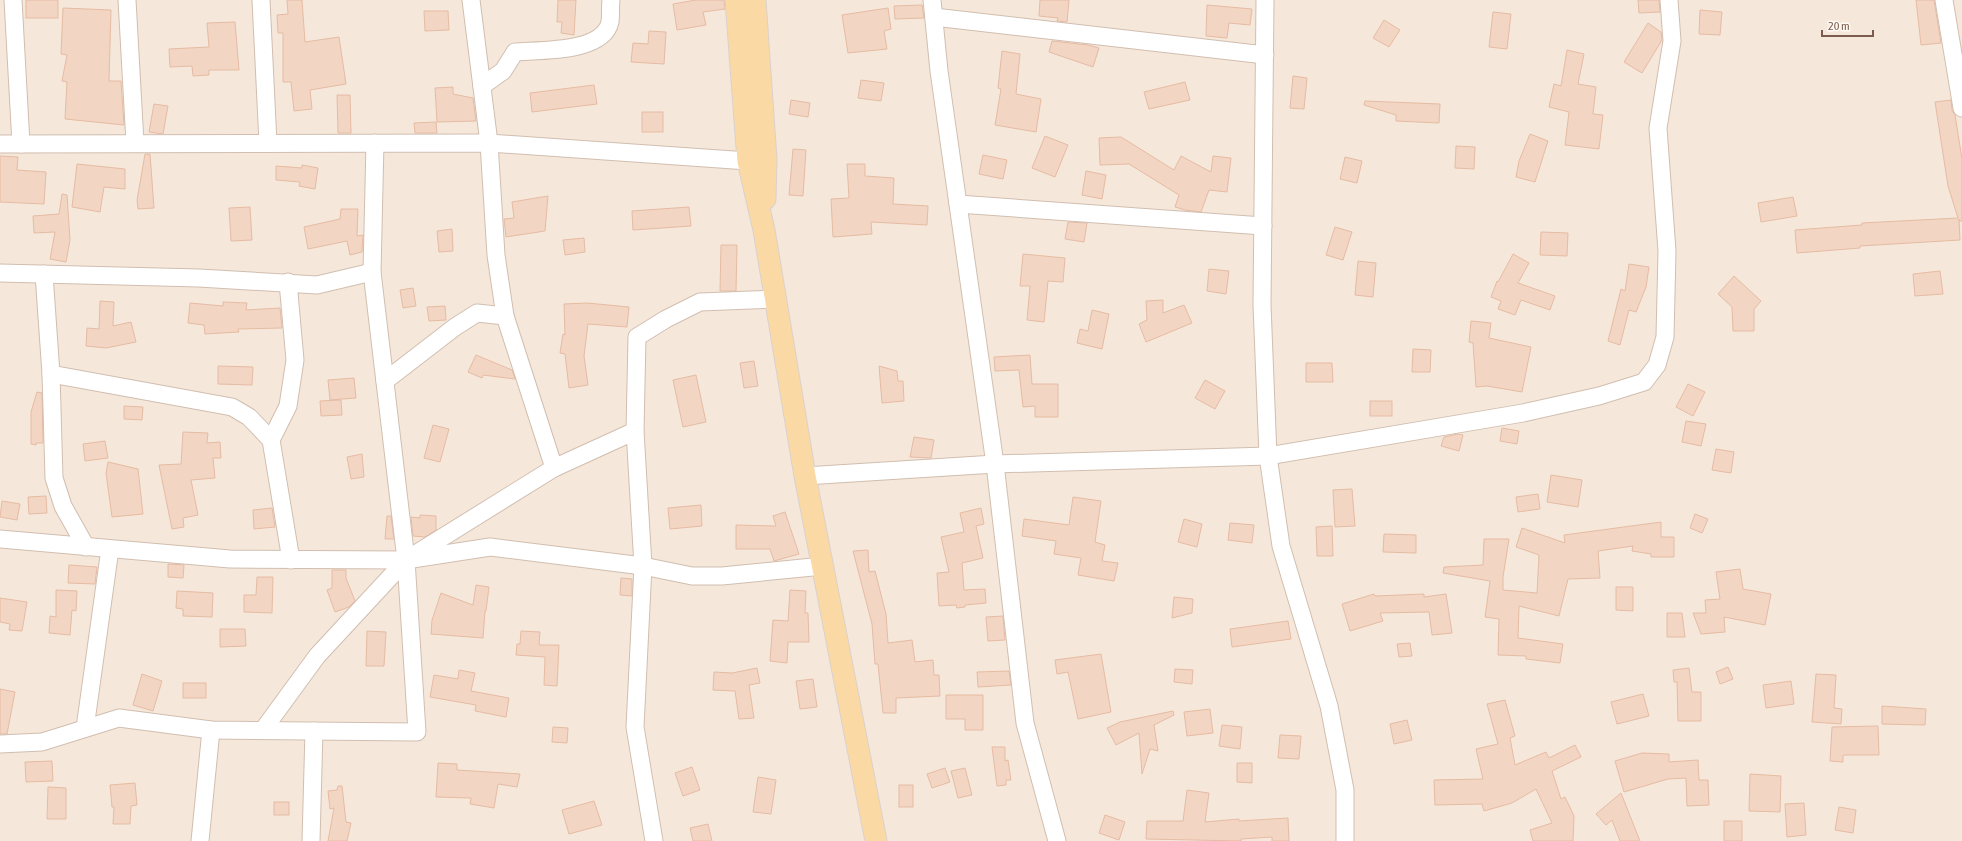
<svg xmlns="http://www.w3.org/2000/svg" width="1962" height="841" font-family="'Asap Condensed',sans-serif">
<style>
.residential{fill:#f5e8da}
.building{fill:#f3d5c3;stroke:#e6bba3}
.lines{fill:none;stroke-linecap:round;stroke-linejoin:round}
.minor-casing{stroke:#d1beb0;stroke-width:19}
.major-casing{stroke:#dad1cd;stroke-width:23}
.minor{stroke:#fff;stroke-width:17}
.major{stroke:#fbd9a5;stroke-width:21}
</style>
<rect width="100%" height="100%" fill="#fdf6ec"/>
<rect class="residential" x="0" y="0" width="1962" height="841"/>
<g class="building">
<rect x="26" y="0" width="32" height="18"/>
<polygon points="287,0 302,0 305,42 339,37 346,84 310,90 312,109 294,111 291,82 283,82 283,33 278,33 277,15 288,14"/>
<polygon points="558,0 576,0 574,35 561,33 562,22 557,22"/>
<polygon points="696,0 724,0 725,9 703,12 706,25 677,30 673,4"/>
<polygon points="1040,0 1069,0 1067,22 1057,21 1058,18 1039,16"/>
<polygon points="1638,0 1659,0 1660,12 1639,13"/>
<polygon points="1916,0 1934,0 1941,43 1921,45"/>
<polygon points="922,5 924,18 895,19 894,6"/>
<polygon points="1207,5 1252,9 1250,25 1229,23 1227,38 1206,36"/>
<polygon points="63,8 111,10 109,81 121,81 124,125 65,119 67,82 62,81 67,55 61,54"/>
<polygon points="888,8 891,29 884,31 887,49 848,53 842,15"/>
<polygon points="1700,10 1722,12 1720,35 1699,34"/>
<polygon points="424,11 448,11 449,30 425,31"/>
<polygon points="1493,12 1511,14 1507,49 1489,47"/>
<polygon points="1384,20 1400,30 1389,47 1373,38"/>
<polygon points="235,22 239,70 209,70 209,75 193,76 192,66 170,67 169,49 209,47 207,23"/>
<polygon points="1648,23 1661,32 1662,40 1642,73 1624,62"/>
<polygon points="649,31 666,32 664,64 631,62 633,43 648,44"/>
<polygon points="1052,41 1088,45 1099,48 1093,67 1049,52"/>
<polygon points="1567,50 1584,54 1578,84 1596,87 1593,114 1603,115 1599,149 1565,145 1569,112 1549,107 1554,84 1561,86"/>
<polygon points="1002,51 1020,54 1016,94 1041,99 1036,132 995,125 1001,89 998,88"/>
<polygon points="1293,76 1307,78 1304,109 1290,108"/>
<polygon points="861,80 884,83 881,101 858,98"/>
<polygon points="1185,82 1190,100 1149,109 1144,92"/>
<polygon points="594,85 597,104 532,112 530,93"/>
<polygon points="453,87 453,94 473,98 476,121 437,122 435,88"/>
<polygon points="337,95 350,95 351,133 338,133"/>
<polygon points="791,100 810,103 808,117 789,114"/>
<polygon points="1951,100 1952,110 1955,115 1962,159 1962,221 1959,221 1959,219 1960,240 1860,246 1860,248 1797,253 1795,230 1862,225 1862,223 1958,218 1948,186 1935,102"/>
<polygon points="1365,101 1440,104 1439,123 1396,121 1396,115 1364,105"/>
<polygon points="154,104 168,106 163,134 149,132"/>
<rect x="642" y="112" width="21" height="20"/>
<polygon points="436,122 437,133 415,133 414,123"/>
<polygon points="1530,134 1548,141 1535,182 1516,177 1519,161"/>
<polygon points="1045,136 1068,145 1055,177 1032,168"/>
<polygon points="1121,137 1174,170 1181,156 1211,172 1213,156 1231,158 1227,192 1209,190 1201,212 1185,210 1175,207 1179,195 1129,164 1100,165 1099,138"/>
<polygon points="1456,146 1475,147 1474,169 1455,168"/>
<polygon points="793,149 806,150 803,196 789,195"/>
<polygon points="145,154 150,154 154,208 138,209 137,200"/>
<polygon points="983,155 1007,160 1003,179 979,174"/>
<polygon points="0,156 18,157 17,170 46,172 44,204 0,202"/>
<polygon points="1345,157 1362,161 1357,183 1340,179"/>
<polygon points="77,164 125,169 125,189 104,187 100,212 72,207"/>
<polygon points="847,164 865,164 865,176 894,178 893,204 928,206 927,225 871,222 872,234 833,237 831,199 849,198"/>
<polygon points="302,165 318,168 315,189 299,186 300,182 276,180 276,166 302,168"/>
<polygon points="1086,171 1106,175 1102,199 1082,195"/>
<polygon points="62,194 67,195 70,240 66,262 50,259 55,232 34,233 33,216 59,214"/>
<polygon points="548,196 545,231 506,237 504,219 514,218 512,202"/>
<polygon points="1793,197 1797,216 1761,222 1758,203"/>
<polygon points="250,207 252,240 231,241 229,208"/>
<polygon points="689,207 691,226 633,230 632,211"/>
<polygon points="341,209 358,209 357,236 363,235 362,252 350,255 347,241 308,249 304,227 340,219"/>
<polygon points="1068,222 1087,223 1084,242 1065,239"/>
<polygon points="1335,227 1352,232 1343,260 1326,255"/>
<polygon points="452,229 453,251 439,252 437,231"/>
<polygon points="1541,232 1568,233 1567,256 1540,255"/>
<polygon points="584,238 585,252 565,255 563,240"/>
<polygon points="721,245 737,245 736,291 720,291"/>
<polygon points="1023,254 1065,258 1063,282 1048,281 1044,322 1027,320 1030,286 1020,286"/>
<polygon points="1513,254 1529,263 1518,283 1555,296 1550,310 1521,300 1515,315 1498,309 1501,301 1491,297 1497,281 1498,282"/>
<polygon points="1358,261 1376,263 1373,297 1355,295"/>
<polygon points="1629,264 1649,267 1646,287 1636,312 1629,310 1620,345 1608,341 1621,289 1625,291"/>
<polygon points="1209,269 1229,271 1226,294 1207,291"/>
<polygon points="1940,271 1943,294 1915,296 1913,274"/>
<polygon points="1734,276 1761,301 1754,309 1754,331 1733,331 1732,307 1718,294"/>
<polygon points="413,288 416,306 403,308 400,290"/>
<polygon points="1163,300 1163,313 1184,305 1192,323 1146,342 1139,324 1147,320 1146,301"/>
<polygon points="100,301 114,302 113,326 131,322 136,342 106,348 86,346 87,328 99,329"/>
<polygon points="223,302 247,303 246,310 280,308 282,328 238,329 239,332 205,334 204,325 188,323 190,303 223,306"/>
<polygon points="587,303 629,307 627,327 588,324 584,356 588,385 569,388 565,354 560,353 563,334 565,335 564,304"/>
<polygon points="445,306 446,320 429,321 427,307"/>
<polygon points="1092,310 1109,314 1102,349 1077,343 1080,329 1088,331"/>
<polygon points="1471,321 1491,323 1489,338 1531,347 1522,392 1487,386 1476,387 1473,343 1469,342"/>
<polygon points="1413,349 1431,350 1430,372 1412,372"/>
<polygon points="476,355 512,370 515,379 483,375 482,378 468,372"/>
<polygon points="1030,355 1032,384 1058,384 1058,417 1035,417 1035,406 1023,407 1019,370 995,371 994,357"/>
<polygon points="754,361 758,386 744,388 740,363"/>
<polygon points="1306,363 1332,363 1333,382 1306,382"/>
<polygon points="218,366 253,367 252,385 218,384"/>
<polygon points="879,366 897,371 898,381 903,381 904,401 882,403"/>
<polygon points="696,375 706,422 683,427 673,380"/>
<polygon points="354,378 356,398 330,400 328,380"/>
<polygon points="1205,380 1225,391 1215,409 1195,398"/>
<polygon points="1688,384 1705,392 1693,416 1676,407"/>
<polygon points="37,392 42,393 43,443 36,443 36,445 31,444 31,412"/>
<polygon points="341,400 342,415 321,416 320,401"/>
<rect x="1370" y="401" width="22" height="15"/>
<polygon points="124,406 143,407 142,420 124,419"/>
<polygon points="1686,421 1706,424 1701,446 1682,442"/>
<polygon points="433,425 449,429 440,462 424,458"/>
<polygon points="1502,428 1519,431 1517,444 1500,441"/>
<polygon points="183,432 208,433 207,443 220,442 221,458 213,458 215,478 191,480 198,515 183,518 184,527 172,529 159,465 181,464"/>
<polygon points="1458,434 1463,435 1459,451 1441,446 1444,437"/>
<polygon points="914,437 934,440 931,458 910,457"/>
<polygon points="105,441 108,458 85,461 83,444"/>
<polygon points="1716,449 1734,452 1731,473 1712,470"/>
<polygon points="362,454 364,477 351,479 347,457"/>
<polygon points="108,462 138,469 143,514 112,517 106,473"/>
<polygon points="1551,475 1582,480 1578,507 1547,502"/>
<polygon points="1352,489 1355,526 1335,527 1333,490"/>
<polygon points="1538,494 1540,509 1518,512 1516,497"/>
<polygon points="46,496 47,513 29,514 28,497"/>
<polygon points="1073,497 1101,501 1095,542 1105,545 1102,561 1118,563 1114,581 1078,575 1081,558 1054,554 1056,541 1022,536 1024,519 1069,525"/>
<polygon points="2,501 20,504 17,520 0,517"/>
<polygon points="701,505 702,526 670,529 668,508"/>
<polygon points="272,508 275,527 254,529 253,510"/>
<polygon points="981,508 984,524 976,526 983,558 962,563 964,590 985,589 986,603 965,605 965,607 957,608 956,605 939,606 937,573 949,572 941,537 964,532 960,513"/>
<polygon points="785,512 799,554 774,561 770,549 736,549 736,525 776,526 773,516"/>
<polygon points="1695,514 1708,519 1702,533 1690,528"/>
<polygon points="420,515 436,516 436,530 425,537 413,536 411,517 420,518"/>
<polygon points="387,516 391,516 394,539 385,539"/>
<polygon points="1184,519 1202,524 1197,547 1178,542"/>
<polygon points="1661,522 1661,537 1674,537 1674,557 1651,557 1651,554 1632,551 1633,546 1598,551 1600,578 1568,579 1559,616 1519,606 1518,638 1563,644 1560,663 1526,659 1526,656 1498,655 1499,619 1485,617 1490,581 1443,573 1444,567 1483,565 1484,539 1509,539 1503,577 1503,590 1537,593 1539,555 1516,547 1522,528 1565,543 1564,535"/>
<polygon points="1230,523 1254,525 1252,543 1228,540"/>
<polygon points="1332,526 1333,556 1317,556 1316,527"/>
<polygon points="1384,534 1416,535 1416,553 1383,552"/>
<polygon points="868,550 869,572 875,571 886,614 888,643 912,640 915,662 933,660 934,675 939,675 940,696 896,698 896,713 883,713 878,664 875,664 872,624 853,551"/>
<polygon points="168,564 184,565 183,578 168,577"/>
<polygon points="69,565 97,567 95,584 68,583"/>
<polygon points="1740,569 1743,589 1771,594 1765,625 1724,617 1725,632 1701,634 1693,613 1706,613 1705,600 1720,599 1716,572"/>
<polygon points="332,570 346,570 346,578 355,601 349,607 335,612 327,590 332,588"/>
<polygon points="257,577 273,577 272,613 244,612 244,595 256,595"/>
<polygon points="621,578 632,579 632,596 620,595"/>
<polygon points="476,585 489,587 486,611 485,611 483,638 431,634 432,620 441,593 473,605"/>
<polygon points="1616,587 1633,587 1633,611 1616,610"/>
<polygon points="56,590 77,591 76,611 72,610 70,635 49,633 50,616 56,617"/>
<polygon points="790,590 806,591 805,613 808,613 809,642 788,642 787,663 770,661 773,620 788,621"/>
<polygon points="177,591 213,593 212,617 183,616 183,609 176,608"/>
<polygon points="1374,594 1375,596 1424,594 1424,597 1446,594 1452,633 1432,635 1429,612 1380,613 1383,621 1350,631 1342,604"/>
<polygon points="1174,597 1193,599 1192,613 1172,618"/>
<polygon points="0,598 27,602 22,631 9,630 10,624 0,622"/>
<polygon points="1667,613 1682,613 1685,637 1667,637"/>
<polygon points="1003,616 1005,640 988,641 986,617"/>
<polygon points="1288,621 1291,639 1232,647 1230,629"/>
<polygon points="220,629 245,629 246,646 220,647"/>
<polygon points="367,631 386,632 384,666 366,666"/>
<polygon points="521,631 540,632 539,645 559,645 557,686 544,685 545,657 516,655 517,644 520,644"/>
<polygon points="1410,643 1412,656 1399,657 1397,644"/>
<polygon points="1101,654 1111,712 1078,719 1068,672 1057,674 1055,660"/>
<polygon points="1728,667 1733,679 1720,684 1716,672"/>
<polygon points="757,668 760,683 749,685 754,718 739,719 735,691 713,690 714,672 732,673"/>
<polygon points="1689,668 1692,692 1701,692 1701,721 1678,721 1677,682 1674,682 1673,670"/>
<polygon points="1175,669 1193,670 1192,684 1174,682"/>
<polygon points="459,670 475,673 471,691 509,698 506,717 475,711 476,705 430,697 434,675 458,679"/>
<polygon points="1009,671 1011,685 978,687 977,672"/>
<polygon points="142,674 162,681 153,711 133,705"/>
<polygon points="1816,674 1836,675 1834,708 1842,709 1841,724 1812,722"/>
<polygon points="813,679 817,707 800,709 796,681"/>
<polygon points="1791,681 1794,704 1766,708 1763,685"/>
<rect x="183" y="683" width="23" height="15"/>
<polygon points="0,689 15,692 7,734 0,734"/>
<polygon points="1643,694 1649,716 1617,724 1611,702"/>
<polygon points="946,695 983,695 983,730 965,730 965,719 946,719"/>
<polygon points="1505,700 1515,736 1510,738 1515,765 1546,752 1549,758 1575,745 1581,757 1552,771 1561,799 1565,797 1574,816 1573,841 1533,841 1530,830 1552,823 1536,789 1512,803 1484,811 1482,804 1435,805 1434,780 1483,779 1476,749 1498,744 1487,704"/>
<polygon points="1882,706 1926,709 1925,725 1882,724"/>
<polygon points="1210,709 1213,733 1187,736 1184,712"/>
<polygon points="1173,711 1174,715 1154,725 1158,751 1150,749 1142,774 1139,733 1116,745 1107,728 1120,722"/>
<polygon points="1407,720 1412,740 1394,744 1390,724"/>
<polygon points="1222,725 1242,727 1240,749 1219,746"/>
<polygon points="1878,726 1879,755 1843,755 1843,762 1830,761 1832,727"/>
<polygon points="553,727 568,728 567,743 552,742"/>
<polygon points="1280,735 1301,736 1299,759 1278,758"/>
<polygon points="992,747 1005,747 1005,761 1008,760 1011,780 1006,780 1006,785 997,786"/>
<polygon points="1642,753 1669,754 1669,762 1698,760 1699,780 1708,780 1709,805 1687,806 1686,778 1668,779 1624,792 1615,761"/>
<polygon points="52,761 53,781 26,782 25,762"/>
<polygon points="438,763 457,764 457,770 520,774 517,787 498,784 494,808 470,804 471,798 436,797"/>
<polygon points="1237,763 1252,763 1252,783 1237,782"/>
<polygon points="692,767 700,790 683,796 675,773"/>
<polygon points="945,768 950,782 932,788 927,774"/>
<polygon points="965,768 972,795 958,798 951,771"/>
<polygon points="1750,774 1781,776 1780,812 1749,811"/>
<polygon points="758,777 776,780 771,814 753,812"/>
<polygon points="135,783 137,805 131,806 130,824 113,824 114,807 112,807 110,785"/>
<rect x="899" y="785" width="14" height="22"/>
<polygon points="338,786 342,786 346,822 351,823 347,841 328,841 334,808 330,809 328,791 337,790"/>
<polygon points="48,787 66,788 66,819 47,819"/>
<polygon points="1187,790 1209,793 1205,822 1239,819 1239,821 1288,818 1289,841 1272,841 1272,837 1241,839 1241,841 1146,839 1147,821 1183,821"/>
<polygon points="1621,793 1640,841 1620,841 1612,820 1606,825 1596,814"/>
<polygon points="594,801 602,825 569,834 562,810"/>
<rect x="274" y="802" width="15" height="13"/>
<polygon points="1804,803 1806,835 1787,837 1785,804"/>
<polygon points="1839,807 1856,810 1853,833 1835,830"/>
<polygon points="1105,815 1125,822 1119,840 1099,833"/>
<rect x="1724" y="821" width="18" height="20"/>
<polygon points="708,824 712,841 693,841 690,828"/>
</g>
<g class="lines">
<defs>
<g id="minor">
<polyline points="13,0 21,144"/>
<polyline points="127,0 135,143"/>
<polyline points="261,0 268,143"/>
<polyline points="471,0 489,143 496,255 505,316 554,468"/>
<polyline points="932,0 939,71 995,464 1025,723 1057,841"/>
<polyline points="1265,0 1262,305 1268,456 1281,546 1329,706 1345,790 1345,841"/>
<polyline points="1944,0 1962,108"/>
<polyline points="934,17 1265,55"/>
<path d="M482,86L503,71L515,52C540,50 603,53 610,22C611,15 610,7 611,0"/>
<polyline points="0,144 489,143 748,161 760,160"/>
<polyline points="958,204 1263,226"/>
<polyline points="0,273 199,278 317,285 372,272"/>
<polyline points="44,274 51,374 54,478 63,506 86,547"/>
<polyline points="51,374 232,407 249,417 271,440 291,560"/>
<polyline points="385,381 455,327 477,313 505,316"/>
<polyline points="271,440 288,406 295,360 288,282"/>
<polyline points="805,476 995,464 1268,456 1523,413 1599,396 1644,382 1657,365 1665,337 1667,251 1658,128 1672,41 1669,0"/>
<polyline points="0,539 230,559 406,560 490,547 643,566 692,576 722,576 823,566"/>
<polyline points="85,728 110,549"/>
<polyline points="263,730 317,656 406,560 554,468 635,431"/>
<polyline points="0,744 42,742 119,718 211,730 417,732 406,560 372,272 375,143"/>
<polyline points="200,841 211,730"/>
<polyline points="311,841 314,731"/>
<polyline points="654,841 635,727 643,566 635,431 637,337 666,319 700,302 776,299"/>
</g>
<g id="major">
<polyline points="736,0 748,161 764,230 805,476 876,841"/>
<polyline points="755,0 766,159 765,199"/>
</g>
</defs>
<use href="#minor" class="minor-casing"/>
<use href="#major" class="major-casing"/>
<use href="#minor" class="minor"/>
<use href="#major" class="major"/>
</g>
<path d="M1822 30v6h51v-6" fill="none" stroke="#7a5c4d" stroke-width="2"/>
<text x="1828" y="30" font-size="12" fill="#7a5c4d" stroke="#fffaf3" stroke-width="3" paint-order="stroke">20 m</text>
</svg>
